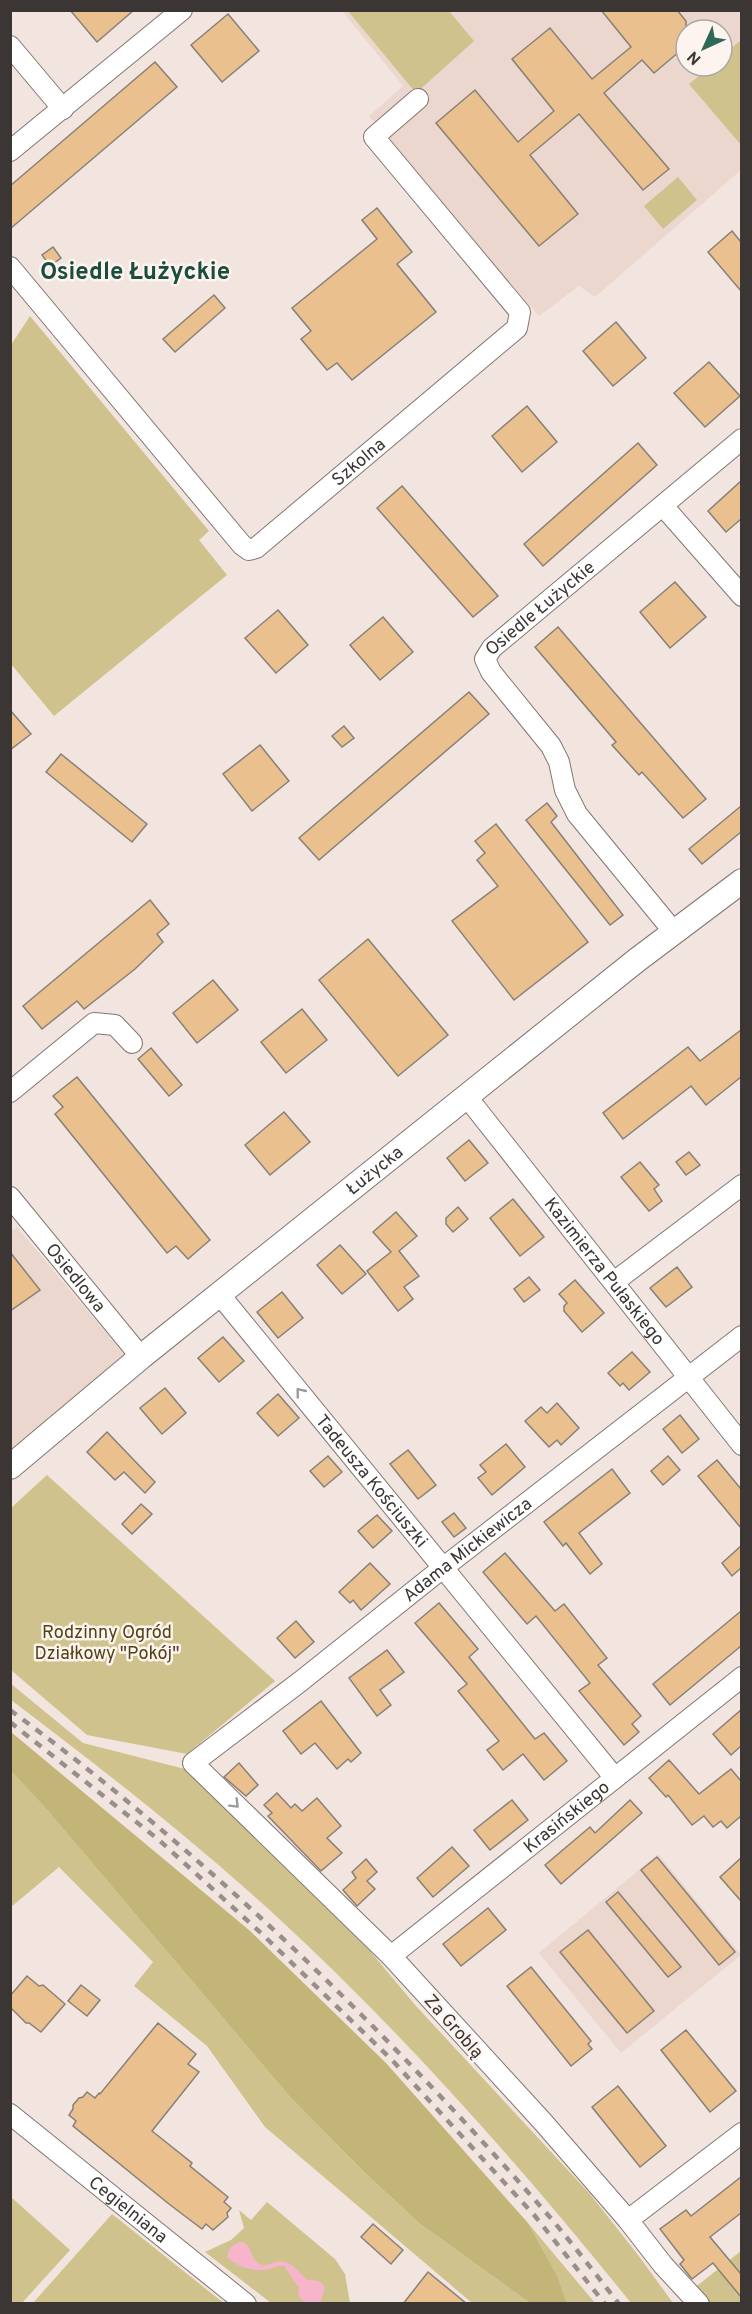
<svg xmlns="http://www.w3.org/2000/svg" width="752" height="2314" font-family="Overpass,sans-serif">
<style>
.built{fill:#ebd7ce;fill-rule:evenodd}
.green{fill:#cfc28d}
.forest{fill:#c3b477}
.water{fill:#f7b5cb}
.building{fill:#eac08e;stroke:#888078;stroke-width:1.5}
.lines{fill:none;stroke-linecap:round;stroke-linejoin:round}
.minor-casing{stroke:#827772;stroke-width:22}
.tertiary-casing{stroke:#827772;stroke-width:26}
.minor{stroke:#fff;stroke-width:20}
.tertiary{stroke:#fff;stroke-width:24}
.rail{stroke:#988f8b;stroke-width:4.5;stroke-dasharray:8 8;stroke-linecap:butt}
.oneway{stroke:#9d9a9a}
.labels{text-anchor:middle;stroke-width:5;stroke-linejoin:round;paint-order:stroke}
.street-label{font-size:18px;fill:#3b3634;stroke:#fdf3ef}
.park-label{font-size:18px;fill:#4f4415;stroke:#fdf3ef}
.district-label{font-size:24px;font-weight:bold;fill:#1a4d3e;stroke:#fdf3ef}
</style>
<rect width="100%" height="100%" fill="#f2e5e0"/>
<g class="built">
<path d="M342,11H741V170L595,297L579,286L539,316L369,116L403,86ZM686,30H722V66H686Z"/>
<polygon points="17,1227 127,1358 11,1449 10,1232"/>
<polygon points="658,1854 741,1955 621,2053 539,1953"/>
</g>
<g class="green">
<polygon points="348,11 449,11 474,41 416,93"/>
<polygon points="741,40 742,145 741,145 689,84 711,66 722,66 722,56"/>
<polygon points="678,177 697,200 663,229 644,206"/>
<polygon points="30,316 209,531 199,540 227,575 54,716 11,664 11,345"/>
<polygon points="47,1475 275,1681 187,1754 87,1735 11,1670 11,1508"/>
<path d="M10,1683L83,1743L185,1769L224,1805L370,1951L416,2006L590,2194L638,2255L673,2303H631C521,2166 404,2034 275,1915C191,1838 101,1768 11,1700Z"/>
<polygon points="11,1771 49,1812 290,2097 365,2173 419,2223 530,2303 472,2303 265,2127 207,2046 134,1986 153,1962 59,1867 11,1907"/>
<polygon points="11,2197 70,2250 22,2303 11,2303"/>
<polygon points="267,2202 335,2259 345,2274 350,2303 271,2303 205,2252 231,2240 244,2228 239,2210 251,2220"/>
<polygon points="112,2214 211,2293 224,2303 33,2303"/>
<polygon points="528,2223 595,2303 567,2303 557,2275"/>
<polygon points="741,2251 741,2303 710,2303 693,2289"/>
</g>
<polygon class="forest" points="11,1732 249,1930 386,2063 528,2223 557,2275 567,2303 530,2303 419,2223 365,2173 290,2097 49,1812 11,1771"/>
<path class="water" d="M240,2242H244C253,2249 251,2261 261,2265C266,2267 270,2263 275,2262C289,2258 298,2271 307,2280C315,2281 320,2278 325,2288L320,2302C311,2306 300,2303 298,2293L299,2288L284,2266C277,2265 272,2270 264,2270C251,2271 236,2266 227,2257C229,2248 232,2245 240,2242Z"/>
<g class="building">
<polygon points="70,10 134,10 97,42"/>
<polygon points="601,10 677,10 686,21 686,46 654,73 642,60 604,93 669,169 643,190 579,114 530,155 578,214 539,246 436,123 475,90 518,142 554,111 512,59 550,28 592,79 631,47"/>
<polygon points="228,14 259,51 222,82 191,45"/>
<polygon points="155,62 177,87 10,229 10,186"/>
<polygon points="377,208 412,252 397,264 436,312 352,380 337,363 327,370 301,339 311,331 292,308 377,239 362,220"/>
<polygon points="732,231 741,242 741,291 708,252"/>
<polygon points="53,247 61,258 50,266 42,255"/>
<polygon points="214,295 225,308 175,352 163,339"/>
<polygon points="616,322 646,358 613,386 583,351"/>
<polygon points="709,362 740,396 705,427 674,393"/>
<polygon points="527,406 557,442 522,472 492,436"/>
<polygon points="638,443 657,465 543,566 524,544"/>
<polygon points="741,481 741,519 726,532 708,511"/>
<polygon points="402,486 498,596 473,617 377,508"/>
<polygon points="675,582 706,617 670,648 640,612"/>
<polygon points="278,610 308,645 276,673 245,638"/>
<polygon points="383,617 413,652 380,680 350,645"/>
<polygon points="558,627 706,799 683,818 642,772 639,775 612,745 616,742 535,647"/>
<polygon points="469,692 489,714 319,860 299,838"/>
<polygon points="10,710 31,734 10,750"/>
<polygon points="344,726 354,738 342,747 332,736"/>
<polygon points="260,745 289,781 252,811 223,774"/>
<polygon points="61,754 147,824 132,842 46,772"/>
<polygon points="547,803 557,816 551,822 623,915 610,925 526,820"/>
<polygon points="741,806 741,832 702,864 689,849"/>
<polygon points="496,824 588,942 514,1000 452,921 498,886 477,860 485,853 475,841"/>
<polygon points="150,900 169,924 157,934 163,942 135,969 84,1009 77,1001 42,1029 23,1006"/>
<polygon points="368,939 448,1035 398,1076 319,980"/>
<polygon points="213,980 238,1010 197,1043 173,1013"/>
<polygon points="302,1009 327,1040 286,1073 261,1042"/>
<polygon points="741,1030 741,1077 706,1105 691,1086 623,1139 603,1113 688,1047 700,1061"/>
<polygon points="151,1048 182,1085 169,1096 138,1059"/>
<polygon points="77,1077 210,1240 188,1259 176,1246 167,1253 55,1114 63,1107 53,1096"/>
<polygon points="284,1112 310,1142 270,1175 245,1145"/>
<polygon points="469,1140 488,1163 465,1181 447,1158"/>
<polygon points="689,1152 700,1165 686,1175 676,1162"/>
<polygon points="640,1162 659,1185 654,1189 662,1201 649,1211 621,1177"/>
<polygon points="513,1199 544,1237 520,1256 490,1218"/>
<polygon points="458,1207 468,1219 453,1232 446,1224 446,1218"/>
<polygon points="396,1212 417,1236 399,1251 419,1276 404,1287 413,1299 398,1311 367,1271 391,1252 373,1232"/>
<polygon points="340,1245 366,1274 342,1294 317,1265"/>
<polygon points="10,1252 40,1290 10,1311"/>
<polygon points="677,1267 692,1287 666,1307 650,1288"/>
<polygon points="529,1277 540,1290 524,1302 514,1289"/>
<polygon points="575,1280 604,1313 582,1332 564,1311 564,1306 567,1303 559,1294"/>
<polygon points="282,1292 303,1318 278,1338 257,1312"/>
<polygon points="223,1337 244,1361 219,1382 198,1358"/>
<polygon points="632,1352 650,1372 629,1390 623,1383 620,1386 608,1373"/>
<polygon points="165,1388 186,1413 162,1434 140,1408"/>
<polygon points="278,1394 299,1418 278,1436 257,1413"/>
<polygon points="557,1403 579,1428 561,1445 557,1440 549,1447 525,1421 541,1407 547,1413"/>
<polygon points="680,1415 699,1439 682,1453 663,1429"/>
<polygon points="107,1432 155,1482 145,1493 124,1472 115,1480 87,1452"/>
<polygon points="506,1444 525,1467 492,1495 478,1478 486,1472 480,1465"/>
<polygon points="408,1450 436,1485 418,1499 390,1464"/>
<polygon points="328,1456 342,1472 324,1487 310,1471"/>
<polygon points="668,1456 680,1470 663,1485 651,1471"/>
<polygon points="717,1460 741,1489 741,1528 698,1476"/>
<polygon points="612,1469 630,1493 579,1533 602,1564 590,1574 566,1543 563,1546 544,1522"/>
<polygon points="141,1504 152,1514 132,1534 122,1524"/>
<polygon points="454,1513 466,1528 454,1537 442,1522"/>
<polygon points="377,1515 392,1531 373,1548 358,1531"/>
<polygon points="741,1546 741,1568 732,1576 722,1563"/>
<polygon points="505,1553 555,1611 564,1604 607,1658 598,1665 641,1716 632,1724 639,1732 624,1745 579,1691 590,1683 536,1616 527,1624 483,1572"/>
<polygon points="370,1563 390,1584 361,1610 353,1600 350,1603 339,1592"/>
<polygon points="439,1603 478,1649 469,1657 535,1739 544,1733 567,1761 544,1780 523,1754 503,1770 487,1750 499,1741 458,1691 467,1684 415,1623"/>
<polygon points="741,1611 741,1646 670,1705 653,1684"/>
<polygon points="296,1621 314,1642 295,1658 277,1638"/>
<polygon points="387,1650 404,1672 380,1690 391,1705 377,1716 349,1678"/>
<polygon points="321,1701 361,1753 351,1762 348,1759 337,1769 315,1743 301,1754 283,1731"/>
<polygon points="741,1710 741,1746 731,1755 713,1734"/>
<polygon points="669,1760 699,1794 731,1769 741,1781 741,1816 727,1828 721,1821 713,1827 704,1816 692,1825 668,1795 666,1797 649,1778"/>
<polygon points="239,1763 258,1785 246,1796 224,1777"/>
<polygon points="277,1793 291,1808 295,1804 302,1811 317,1798 341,1826 327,1838 342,1853 321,1871 268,1816 272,1813 264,1805"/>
<polygon points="512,1800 528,1820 490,1850 474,1830"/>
<polygon points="630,1800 642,1813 561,1884 545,1865 590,1827 595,1833"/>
<polygon points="452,1847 469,1866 433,1897 417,1878"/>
<polygon points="657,1857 735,1952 719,1965 641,1870"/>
<polygon points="741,1858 741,1901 720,1877"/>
<polygon points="366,1859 377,1872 367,1881 375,1889 357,1906 343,1890 356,1878 352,1872"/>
<polygon points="618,1892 681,1967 668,1977 606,1902"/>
<polygon points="488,1908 506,1930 461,1966 443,1944"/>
<polygon points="588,1930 654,2011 627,2033 560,1952"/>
<polygon points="531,1967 591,2041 588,2044 592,2049 571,2066 507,1986"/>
<polygon points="27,1976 39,1986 43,1985 65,2004 41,2032 29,2023 26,2023 10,2007 10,1996"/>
<polygon points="81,1985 100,2000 87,2016 68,2001"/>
<polygon points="158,2023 196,2054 188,2064 199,2072 152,2131 192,2163 190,2166 228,2197 224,2202 231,2208 227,2213 228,2217 213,2230 206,2224 202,2229 169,2204 73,2126 76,2121 69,2115 73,2109 73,2105 79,2098 83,2097 87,2092 95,2098 99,2093 100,2094"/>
<polygon points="686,2030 736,2091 710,2112 661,2050"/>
<polygon points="618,2086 666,2146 640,2167 592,2107"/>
<polygon points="741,2177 741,2213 710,2237 741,2274 741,2297 713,2263 692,2279 680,2264 684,2260 660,2229 686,2210 691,2216"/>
<polygon points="373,2224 403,2250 391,2264 361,2237"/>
<polygon points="428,2272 467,2304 403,2304"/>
</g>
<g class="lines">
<defs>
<g id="minor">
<polyline points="10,46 63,109"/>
<polyline points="10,151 182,10"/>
<path id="s1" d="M10,267L242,545L249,550L256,548L517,328L520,312L374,137L418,99"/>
<polyline points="663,506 742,596"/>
<path id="s2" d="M674,932L577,814L565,790L559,762L551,746L491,672L485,659L492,648L742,439"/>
<polyline points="10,1092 94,1023 115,1025 132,1043"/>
<path id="s3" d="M467,1097L742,1445"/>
<path id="s4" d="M10,1197L141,1357"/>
<polyline points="614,1282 742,1185"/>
<path id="s5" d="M220,1295L615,1778"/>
<path id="s6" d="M391,1956L742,1677"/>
<path id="s7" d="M10,2114L246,2304"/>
<polyline points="628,2220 742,2133"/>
<path id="s8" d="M699,2304L663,2265L628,2220L543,2122L391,1956L193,1763L301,1681L444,1567L742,1336"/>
</g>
<g id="tertiary">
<path id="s9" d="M10,1467L141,1357L637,960L742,881"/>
</g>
</defs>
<use href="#minor" class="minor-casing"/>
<use href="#tertiary" class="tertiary-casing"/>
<use href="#minor" class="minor"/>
<use href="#tertiary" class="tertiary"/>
<g class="rail">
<path d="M10,1710C206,1854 382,2026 542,2208C569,2239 594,2272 619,2304"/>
<polyline points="10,1722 159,1840 261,1933 392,2060 535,2216 605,2304"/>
</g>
</g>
<defs><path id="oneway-chevron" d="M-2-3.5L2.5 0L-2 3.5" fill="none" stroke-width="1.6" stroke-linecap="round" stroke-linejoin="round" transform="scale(1.5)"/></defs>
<g class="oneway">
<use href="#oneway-chevron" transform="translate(300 1392) rotate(-129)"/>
<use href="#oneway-chevron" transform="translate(235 1804) rotate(45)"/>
</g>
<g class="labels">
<g class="street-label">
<text dy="6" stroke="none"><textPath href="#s1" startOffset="512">Szkolna</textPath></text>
<text dy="6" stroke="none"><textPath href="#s2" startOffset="411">Osiedle Łużyckie</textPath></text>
<text dy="6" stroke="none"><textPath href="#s9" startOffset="470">Łużycka</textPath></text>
<text dy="6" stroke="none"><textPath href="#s3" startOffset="222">Kazimierza Pułaskiego</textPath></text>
<text dy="6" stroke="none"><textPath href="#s4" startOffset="104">Osiedlowa</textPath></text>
<text dy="6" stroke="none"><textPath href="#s5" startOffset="240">Tadeusza Kościuszki</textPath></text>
<text dy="6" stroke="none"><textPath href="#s8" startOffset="1089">Adama Mickiewicza</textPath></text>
<text dy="6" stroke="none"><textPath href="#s6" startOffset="224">Krasińskiego</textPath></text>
<text transform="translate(454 2026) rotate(48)" y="6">Za Groblą</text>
<text dy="6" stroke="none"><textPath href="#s7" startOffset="152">Cegielniana</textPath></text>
</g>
<g class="park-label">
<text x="107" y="1638">Rodzinny Ogród<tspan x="107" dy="21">Działkowy "Pokój"</tspan></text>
</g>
<g class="district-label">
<text x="135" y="279">Osiedle Łużyckie</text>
</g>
</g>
<rect width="752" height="2314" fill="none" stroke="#3b3634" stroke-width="24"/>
<g transform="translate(704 48) rotate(225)"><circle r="28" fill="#fdf3ef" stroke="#afa7a4" stroke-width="1.5"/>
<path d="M0-4.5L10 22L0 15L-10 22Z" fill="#2c6a57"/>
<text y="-9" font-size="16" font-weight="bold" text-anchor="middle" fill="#3b3634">N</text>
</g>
</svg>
